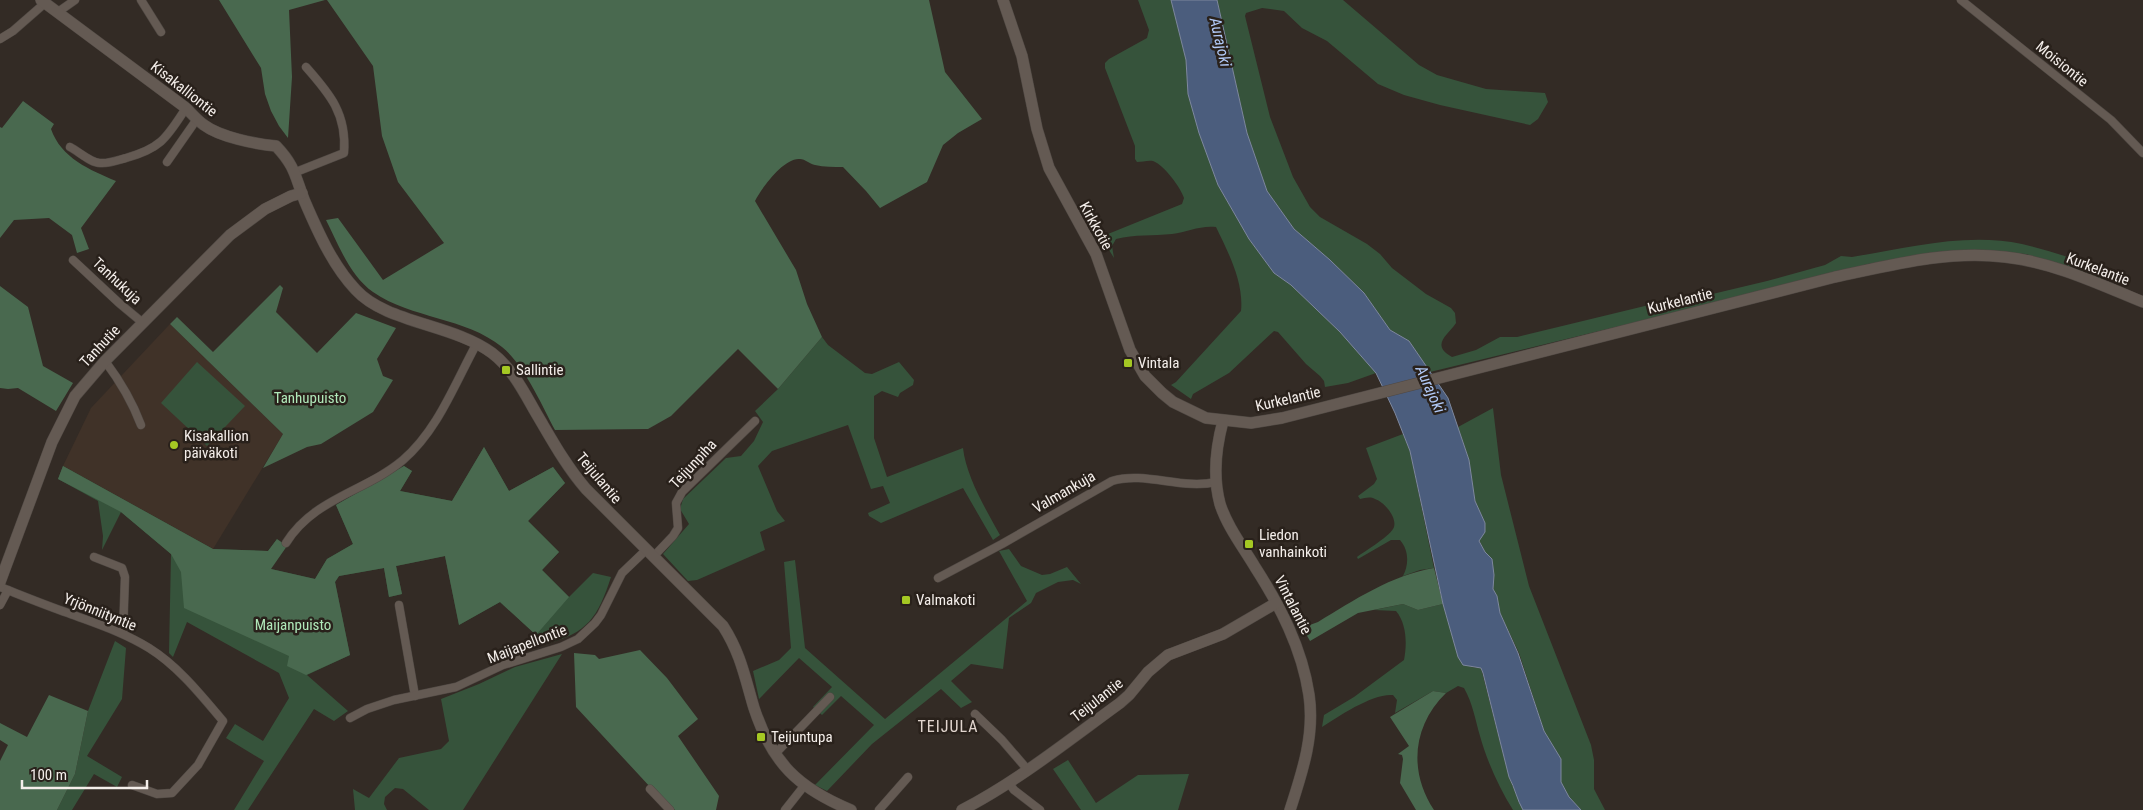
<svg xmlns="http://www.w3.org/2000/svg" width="2143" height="810" font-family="'Roboto Condensed',sans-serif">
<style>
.built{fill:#403228}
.green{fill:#36533b}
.forest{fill:#49694f}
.water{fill:#4b5d7d;stroke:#7e889e}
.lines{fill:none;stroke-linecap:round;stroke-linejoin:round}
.street-casing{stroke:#4f4843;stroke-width:9}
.secondary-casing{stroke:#4f4843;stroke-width:12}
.street{stroke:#645a53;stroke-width:8}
.secondary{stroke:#645a53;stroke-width:11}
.poi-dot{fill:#a5c823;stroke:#29211b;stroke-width:2}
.labels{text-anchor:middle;stroke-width:5;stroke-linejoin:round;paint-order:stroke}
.street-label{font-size:15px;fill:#f4eeea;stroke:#29211b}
.poi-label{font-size:15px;fill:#f4eeea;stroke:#29211b;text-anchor:start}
.park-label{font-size:15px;fill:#b0e8b9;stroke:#29211b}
.water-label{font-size:16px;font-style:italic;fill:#b1c9f7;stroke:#29211b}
.neighbourhood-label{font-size:16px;letter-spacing:1px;fill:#e1d5ce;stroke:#29211b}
</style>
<rect width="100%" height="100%" fill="#332b25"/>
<polygon class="built" points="170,324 283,434 213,549 63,466 91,408"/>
<g class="green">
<path d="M1138,0H1171L1186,60L1188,94L1218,185L1249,239L1274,273L1291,285L1340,332L1376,373L1348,383L1325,387L1324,381L1320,376L1306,364L1278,332L1274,331L1229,373L1193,394L1191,399L1171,385L1176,382L1241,311C1244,282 1228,252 1216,227C1201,225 1187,232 1172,234C1153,236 1135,234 1116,239L1112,246L1114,258L1099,234L1103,236L1182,204L1184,198C1181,188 1164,165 1153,161C1148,160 1142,162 1137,162L1135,159V146L1105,68V63L1109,59L1147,38L1149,30Z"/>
<path d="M1217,0H1343L1419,65L1437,75L1486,89L1545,93L1548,102L1538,119L1530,125L1440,105L1404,95L1378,84L1327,41L1302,28L1284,11L1262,8L1246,13L1245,16L1270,117L1293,177L1310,207L1320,217L1367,244L1380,254L1392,268L1426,294L1451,308L1455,313L1456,323C1448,335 1430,345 1452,357L1476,350L1500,337H1517L1653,304L1704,296L1767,281L1825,265L1841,256L1852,257C1906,248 1967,232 2022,244C2058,252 2093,266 2127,279L2106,280L2026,254L1987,252L1908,257L1868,264L1798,283L1430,372L1409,341L1390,330L1364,293L1330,260L1294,229L1267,191L1247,133Z"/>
<path d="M822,337L828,345L865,373L872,374L899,362L914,380L913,385L900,393L898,397L882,391L874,396V438L887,477L963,448C966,476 986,510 1000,535L993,540L963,488L881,523L869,516L868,513L890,503L883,486L871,489L848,425L772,451L758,466L777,511L785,521L760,532L765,550L697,580L688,581L663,554L689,524L680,509L683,499L726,458L741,456L754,441L763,422L755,411L778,389Z"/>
<polygon points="197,362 245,406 207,446 161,403"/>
<polygon points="1493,408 1501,475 1529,586 1591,745 1594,760 1594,789 1605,810 1581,810 1569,797 1561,782 1561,759 1544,731 1519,653 1500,613 1497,596 1493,589 1494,575 1492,559 1485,552 1479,540 1485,532 1485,523 1475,501 1469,460 1458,427"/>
<path d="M1403,434L1410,451L1434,568L1420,570L1403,576C1409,565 1409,550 1400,540H1391L1358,559L1357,557C1365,551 1392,535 1394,527C1397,517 1384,502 1375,499C1370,496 1365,498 1360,499L1358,496L1374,484L1377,479L1366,448Z"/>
<path d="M484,447L509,491L553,467L565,483L528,521L559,552L542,570L569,597L593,573L611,577C598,617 588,633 546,644L500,602L459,625L445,556L396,566L402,594L389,597L384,568L339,576L335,582L350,655L307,675L348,711L334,721L314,709L248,810H234L264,761L226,738L235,724L263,741L289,698L279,673L187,622L173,657L169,653L171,554L121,512L102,550L103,536L98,501L58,479L63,466L213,549L268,551L277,539L271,569L315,579L327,559L353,544L336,505L404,466L412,471L400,491L452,501Z"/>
<polygon points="1009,549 1021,566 1042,575 1050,574 1067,567 1081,584 1073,580 1058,582 1036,593 1031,603 1009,618 1003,669 971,664 951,681 972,702 961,708 941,689 872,744 827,791 815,785 874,725 841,696 822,715 813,707 832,687 799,658 759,699 753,671 779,660 791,648 784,562 795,560 805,648 885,719 1027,601 999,551"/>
<path d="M1403,604L1418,610L1443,604L1458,657L1471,667L1481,668L1509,777L1523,810H1513C1499,788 1487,761 1480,736C1475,719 1473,704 1464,688L1458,686L1446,693L1433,691L1395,713L1397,700L1393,695C1373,693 1339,716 1322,727L1324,715L1354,697L1404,660C1407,645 1407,624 1396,611L1374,610Z"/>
<polygon points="115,641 126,648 122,699 87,756 122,777 117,787 94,774 72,810 57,810 75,774 88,711"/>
<polygon points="562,654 463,810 429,810 403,789 395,788 385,797 384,804 387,810 355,810 353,789 369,798 399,758 441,749 449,741 441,699 479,684 515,667"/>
<polygon points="1068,760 1096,803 1138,775 1189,774 1178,810 1081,810 1053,769"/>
</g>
<g class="forest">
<polygon points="219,0 325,0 289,10 292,77 288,138 279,126 271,111 265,94 261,68"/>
<path d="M327,0H929L945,72L982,119L958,133L943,145L927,182L880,208L866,191L843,167C834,167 824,167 815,165C810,164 805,159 800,159C784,157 761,189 755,201L796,270L807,304L822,337L778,389L738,349L671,416L648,429L555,430C541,404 525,366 502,347C465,317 412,319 373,292C350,276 338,244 326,220L338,218L383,280L444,243L398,182L382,136L373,66Z"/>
<path d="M23,101L54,124L51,129C61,158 90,170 116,181L81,228L89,249L77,253L72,235L49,218L14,220L0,238V127L2,128Z"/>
<polygon points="280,285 283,288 276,312 317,353 356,313 396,328 377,359 383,376 393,380 373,412 321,444 307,447 263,468 283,434 170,324 177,317 213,352"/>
<polygon points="0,286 28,307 43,366 73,383 56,411 18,388 8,389 0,388"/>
<polygon points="484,447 509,491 553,467 565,483 528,521 559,552 542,570 569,597 536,635 500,602 459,625 445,556 396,566 402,594 389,597 384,568 339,576 335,582 350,655 306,675 287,666 289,656 184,608 181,572 171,554 121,512 58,479 63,466 213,549 268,551 277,539 287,546 271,569 315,579 327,559 353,544 336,505 404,466 412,471 400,491 452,501"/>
<path d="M1434,568L1443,604L1418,610L1403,604L1358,613L1310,641L1301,625L1307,626L1318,622C1354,600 1392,575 1434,568Z"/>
<polygon points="640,650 667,678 698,719 678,736 719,796 716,810 675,810 652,789 576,707 574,653 595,655 599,659"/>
<path d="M1433,691L1446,693C1413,725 1408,771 1434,810H1416L1400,783L1403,759L1402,755L1398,754L1409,746L1390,717Z"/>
<polygon points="49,695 88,711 75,774 57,810 0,810 0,761 8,745 0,740 0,723 27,737"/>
</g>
<path class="water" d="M1171,0H1217L1247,133L1267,191L1294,229L1330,260L1364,293L1390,330L1409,341L1448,398L1469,460L1475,501L1485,523V532L1479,541L1485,552L1492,559L1494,575L1493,589L1497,596L1500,613L1518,653L1544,731L1561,759V782L1569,797L1581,810H1523C1517,800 1515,788 1509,777L1483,673L1481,668L1463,665L1458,657L1443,604L1410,451L1395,413L1376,373L1340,332L1291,285L1274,273L1249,239L1218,185L1199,133L1188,94L1186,60Z"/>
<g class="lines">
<defs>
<g id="street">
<polyline points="141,0 161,32"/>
<polyline points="1961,0 2111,120 2143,153"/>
<polyline points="58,12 75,0"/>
<polyline points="0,39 13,31 45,3"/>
<path d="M70,147C78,151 91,163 100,163C109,164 118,160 126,158C162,148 167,137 186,108"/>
<polyline points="167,162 197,119"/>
<path d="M296,172L344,153C347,114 330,94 306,67"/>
<polyline points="73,260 119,303 143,323"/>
<path d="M105,361C120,381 132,401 141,425"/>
<path d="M286,543C314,498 365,492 403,460C438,430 455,383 477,343"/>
<polyline points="94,557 122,568 125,577 123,633"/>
<polyline points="653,557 673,536 678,528 676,503 682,492 755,421"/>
<path d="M938,578L1002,544L1112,481C1145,471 1182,490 1216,482"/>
<path d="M0,587C23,596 45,605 68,613C97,624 123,632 149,648C178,666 201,695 223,721L198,765L172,793L157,794L132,785"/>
<polyline points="0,605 8,590"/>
<polyline points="399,605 415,696"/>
<polyline points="975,714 1002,740 1027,769"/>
<polyline points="350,718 367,709 394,700 456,687 503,665 561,647 578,639 595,623 601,615 622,573 646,550"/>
<polyline points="775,754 830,697"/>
<polyline points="1008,782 1014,790 1040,810"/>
<polyline points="650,789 670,810"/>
<polyline points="785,810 804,786"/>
<polyline points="879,810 908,777"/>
</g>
<g id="secondary">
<path d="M41,0L186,108C192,114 197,120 204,125C220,137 255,144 276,146C296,167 295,177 305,202C318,232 333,266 356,290C386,323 453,324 492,353C512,368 524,392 536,413C552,440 566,466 586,489L723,626C741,654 745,678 754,708C772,763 798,788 851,810"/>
<path d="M1003,0L1022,56L1037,129L1049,168L1096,254L1130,350L1145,376L1162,393L1173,402L1206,418L1251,423L1282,418L1835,277C1892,265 1947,250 2005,257C2053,262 2099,284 2143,302"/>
<path d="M1223,421C1216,447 1213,478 1220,504C1227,526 1243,547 1255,567C1280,606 1302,648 1309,695C1315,735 1302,773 1290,810"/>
<polyline points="0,582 52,442 75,396 105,361 230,235 265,209 291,196 302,193"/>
<path d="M962,810C1018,781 1069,740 1120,703L1129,695L1148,672L1168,655L1223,634L1276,603"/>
</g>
</defs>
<use href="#street" class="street-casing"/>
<use href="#secondary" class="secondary-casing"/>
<use href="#street" class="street"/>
<use href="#secondary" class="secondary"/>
</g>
<g class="poi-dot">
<rect x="1123" y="358" width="10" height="10" rx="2.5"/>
<rect x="501" y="365" width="10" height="10" rx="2.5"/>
<circle cx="174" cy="445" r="5"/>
<rect x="1244" y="539" width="10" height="10" rx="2.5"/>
<rect x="901" y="595" width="10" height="10" rx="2.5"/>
<rect x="756" y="732" width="10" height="10" rx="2.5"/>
</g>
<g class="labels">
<g class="street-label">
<text transform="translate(2062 64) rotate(39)" y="5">Moisiontie</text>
<text transform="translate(184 89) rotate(38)" y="5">Kisakalliontie</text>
<text transform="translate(1096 226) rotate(61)" y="5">Kirkkotie</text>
<text transform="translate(2098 269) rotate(21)" y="5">Kurkelantie</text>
<text transform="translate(117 281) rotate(43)" y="5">Tanhukuja</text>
<text transform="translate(1680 301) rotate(-14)" y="5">Kurkelantie</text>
<text transform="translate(100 346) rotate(-47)" y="5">Tanhutie</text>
<text transform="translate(1288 399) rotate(-13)" y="5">Kurkelantie</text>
<text transform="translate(693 464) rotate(-47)" y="5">Teijunpiha</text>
<text transform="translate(599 478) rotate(50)" y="5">Teijulantie</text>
<text transform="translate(1064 492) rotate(-30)" y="5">Valmankuja</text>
<text transform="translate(1293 605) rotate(63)" y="5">Vintalantie</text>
<text transform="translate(100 612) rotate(22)" y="5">Yrjönniityntie</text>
<text transform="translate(527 644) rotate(-21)" y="5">Maijapellontie</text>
<text transform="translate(1097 700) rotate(-38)" y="5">Teijulantie</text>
</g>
<g class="poi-label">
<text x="1138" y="368">Vintala</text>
<text x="516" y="375">Sallintie</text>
<text x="184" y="441">Kisakallion<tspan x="184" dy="17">päiväkoti</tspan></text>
<text x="1259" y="540">Liedon<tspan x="1259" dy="17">vanhainkoti</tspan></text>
<text x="916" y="605">Valmakoti</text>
<text x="771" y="742">Teijuntupa</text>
</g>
<g class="park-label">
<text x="310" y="403">Tanhupuisto</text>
<text x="293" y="630">Maijanpuisto</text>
</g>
<g class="water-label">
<text transform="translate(1221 42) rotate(77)" y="6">Aurajoki</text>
<text transform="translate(1431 389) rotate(66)" y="6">Aurajoki</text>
</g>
<g class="neighbourhood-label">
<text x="948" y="732">TEIJULA</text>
</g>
</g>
<path d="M22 780v8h125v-8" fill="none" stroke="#f4eeea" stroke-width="2.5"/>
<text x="30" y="780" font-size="15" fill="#f4eeea" stroke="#29211b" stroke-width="4" paint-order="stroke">100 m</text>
</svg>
